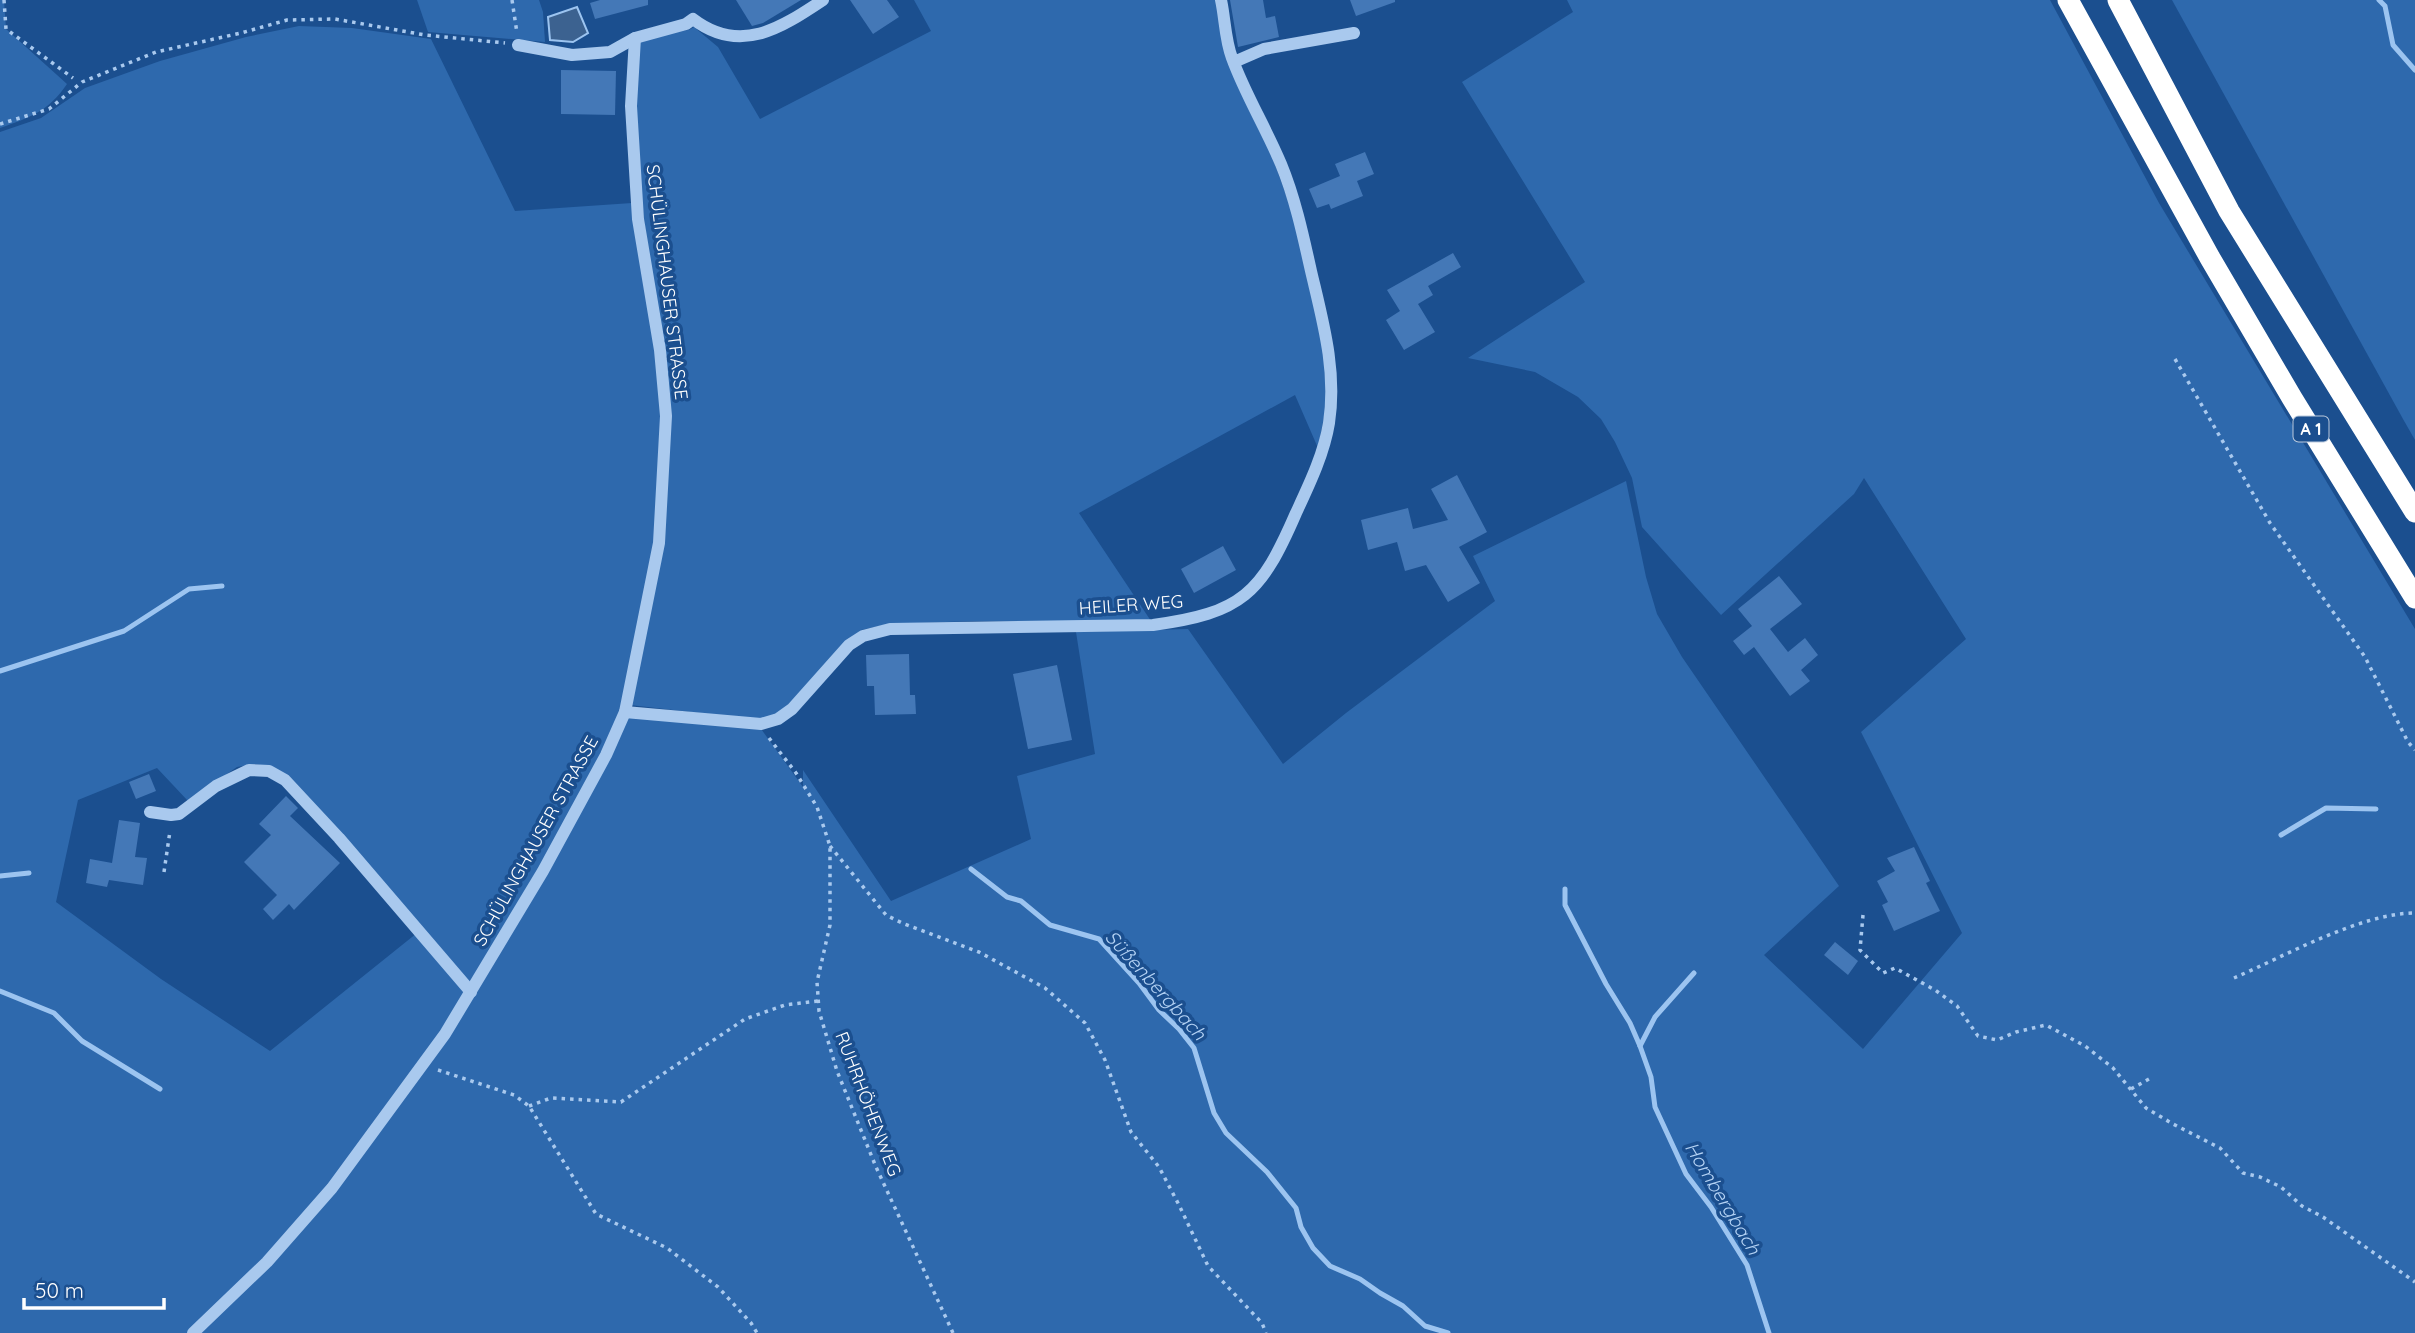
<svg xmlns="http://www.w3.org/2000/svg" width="2415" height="1333" font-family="Quicksand,sans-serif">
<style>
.green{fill:#2e69ad;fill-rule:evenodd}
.water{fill:#3c6290;stroke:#9cc4f0;stroke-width:2}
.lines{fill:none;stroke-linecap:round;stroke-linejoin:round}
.stream{stroke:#9cc4f0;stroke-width:5}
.building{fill:#4478b7}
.path{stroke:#a9c9ee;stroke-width:3.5;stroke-dasharray:3.5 5;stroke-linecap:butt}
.minor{stroke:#a9c9ee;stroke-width:12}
.highway{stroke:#fff;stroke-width:21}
.labels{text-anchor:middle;stroke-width:7;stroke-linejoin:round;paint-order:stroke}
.shield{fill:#1b4f8f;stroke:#bbcadd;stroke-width:2}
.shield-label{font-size:16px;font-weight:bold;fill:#fff}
.street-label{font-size:18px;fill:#fff;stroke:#1b4f8f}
.water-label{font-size:19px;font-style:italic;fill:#b5d3f5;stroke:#1b4f8f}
</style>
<rect width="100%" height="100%" fill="#1b4f8f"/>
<g class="green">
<path d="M0,0H4L6,29L67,84C49,111 29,118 0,128Z"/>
<polygon points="417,0 539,0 543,12 545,42 428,32"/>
<polygon points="914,0 1216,0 1295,220 1321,331 1328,396 1318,448 1295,395 1079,513 1151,621 974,621 889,624 861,630 810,686 777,715 760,720 630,705 664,543 668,417 637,161 637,40 666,31 689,30 694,27 718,47 760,119 931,31"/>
<path d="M1567,0H2050L2159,203L2415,629V1333H0V132L41,118L85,88L160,61L246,37L299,26L352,28L431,39L515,211L632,203L656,353L662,417L655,542L628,709L759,726L803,787V770L891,901L1031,839L1017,776L1095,754L1076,632L1188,629L1283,764L1346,713L1495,601L1473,556L1626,481L1646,577L1657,614L1682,657L1839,886L1764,955L1863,1049L1962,933L1861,732L1966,639L1864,478L1854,494L1721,615L1642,527L1632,478L1615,442L1601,419L1578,397L1535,372L1468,358L1585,282L1462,82L1573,12ZM254,764L267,766L422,929L270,1051L161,979L56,902L78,800L157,768L188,801L237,767Z"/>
<polygon points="2172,0 2415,0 2415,440 2403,419"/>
</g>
<polygon class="water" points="577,7 588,33 573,42 550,40 548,17"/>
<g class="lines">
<g class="stream">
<polyline points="2379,0 2385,6 2393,45 2415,70"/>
<polyline points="0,671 124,631 189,589 222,586"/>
<polyline points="2281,835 2326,808 2376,809"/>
<polyline points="971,869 1007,897 1021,901 1050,925 1099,939 1139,983 1159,1010 1179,1029 1194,1048 1214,1113 1226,1133 1267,1172 1296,1208 1301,1227 1313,1248 1330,1266 1360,1279 1380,1293 1403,1306 1425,1326 1448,1333"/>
<polyline points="0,876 29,873"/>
<polyline points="1565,889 1565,905 1606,984 1630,1023 1640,1046 1651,1077 1655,1107 1686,1174 1711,1207 1747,1265 1769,1333"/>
<polyline points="0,991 54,1013 82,1041 160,1089"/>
<polyline points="1640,1046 1655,1017 1694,973"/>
</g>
</g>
<g class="building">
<polygon points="600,0 648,0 648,5 595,19 590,3"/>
<polygon points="736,0 801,0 763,23 752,26"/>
<polygon points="850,0 887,0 899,17 873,34"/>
<polygon points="1230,0 1263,0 1266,18 1275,16 1279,37 1238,47"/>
<polygon points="1350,0 1395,0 1395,2 1356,16"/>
<polygon points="561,70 616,71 615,115 561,114"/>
<polygon points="1365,152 1374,174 1357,181 1363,196 1331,209 1329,204 1317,208 1309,189 1340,176 1335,164"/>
<polygon points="1453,253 1461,267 1428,286 1433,295 1418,304 1435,332 1404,350 1386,320 1400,311 1387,290"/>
<polygon points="1457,475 1487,532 1459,547 1480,583 1448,602 1426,565 1405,571 1397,542 1368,550 1361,520 1408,508 1413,529 1448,520 1431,489"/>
<polygon points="1223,546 1236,570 1194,593 1181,569"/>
<polygon points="1779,576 1802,604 1770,629 1788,652 1805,638 1818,655 1801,670 1810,681 1790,696 1754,647 1744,655 1733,641 1752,626 1738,609"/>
<polygon points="909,654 910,695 915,695 916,714 875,715 874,686 867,686 866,655"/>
<polygon points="1057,665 1072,740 1028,749 1013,674"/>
<polygon points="149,774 156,791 136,799 129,782"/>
<polygon points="286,796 298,808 290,816 340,863 294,910 289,904 273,920 263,909 277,895 244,862 271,835 259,824"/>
<polygon points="119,820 140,823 135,857 147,858 143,885 109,880 107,887 86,883 90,859 112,863"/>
<polygon points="1914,847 1930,881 1926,883 1940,911 1894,931 1882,905 1888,902 1877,881 1895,871 1887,858"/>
<polygon points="1835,942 1858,961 1848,975 1824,955"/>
</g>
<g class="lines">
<g class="path">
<polyline points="4,0 6,29 73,78"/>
<polyline points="512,0 517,33"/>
<polyline points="0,124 49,109 82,82 156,52 241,33 287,20 335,19 425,35 505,43"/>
<polyline points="2175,359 2270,523 2365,657 2408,742 2415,750"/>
<polyline points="769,738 796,773 817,807 830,846 830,925 817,982 819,1011 837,1071 876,1167 953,1333"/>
<polyline points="830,846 886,915 902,923 979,952 1045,988 1085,1023 1105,1060 1131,1132 1159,1167 1179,1205 1208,1266 1262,1323 1266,1333"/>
<polyline points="164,872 170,831"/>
<polyline points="1863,915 1860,950 1883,973 1895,968 1935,990 1957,1006 1978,1036 1997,1040 2016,1032 2046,1025 2085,1046 2113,1068 2146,1108 2173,1124 2220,1148 2243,1173 2260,1177 2281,1187 2302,1206 2323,1217 2415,1282"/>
<path d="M2234,978C2285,956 2361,913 2415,913"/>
<polyline points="438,1070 514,1095 529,1106 596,1214 667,1248 718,1287 751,1323 757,1333"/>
<polyline points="2131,1089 2149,1079"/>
<polyline points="529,1106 551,1098 621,1102 745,1019 785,1005 818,1001"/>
</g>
<g class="minor">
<path d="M518,45L572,55L610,52L635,38L686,24L693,19C740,55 781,28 823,0"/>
<polyline points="1234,62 1264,49 1354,33"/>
<path d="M625,712L761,724L778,719L792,709L849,645L863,636L890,629L1153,625C1242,613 1261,594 1296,513C1309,485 1324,454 1329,423C1337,371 1323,322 1311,271C1303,235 1295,198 1281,164C1266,128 1245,94 1232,58C1225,40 1225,18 1221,0"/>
<polyline points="150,812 171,815 179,814 216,786 249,770 269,771 285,780 339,838 471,992"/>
<polyline points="193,1333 267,1262 332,1188 445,1034 543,871 606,755 625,712 659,543 666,416 660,350 638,219 631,106 635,38"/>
</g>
<g class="highway">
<polyline points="2068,0 2210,258 2292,398 2415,598"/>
<polyline points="2118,0 2229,211 2415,512"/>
</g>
</g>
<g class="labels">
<rect class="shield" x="2293.5" y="416.5" width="35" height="25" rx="5"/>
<g class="shield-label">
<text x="2311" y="435">A 1</text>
</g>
<g class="street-label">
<text transform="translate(667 282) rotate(83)" y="6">SCHÜLINGHAUSER STRASSE</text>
<text transform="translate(1131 605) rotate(-4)" y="6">HEILER WEG</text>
<text transform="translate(536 841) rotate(-61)" y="6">SCHÜLINGHAUSER STRASSE</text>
<text transform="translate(868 1104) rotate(69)" y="6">RUHRHÖHENWEG</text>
</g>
<g class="water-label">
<text transform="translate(1156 985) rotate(48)" y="7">Süßenbergbach</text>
<text transform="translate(1723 1198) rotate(59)" y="7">Hombergbach</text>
</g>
</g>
<path d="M24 1298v10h140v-10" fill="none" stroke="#ffffff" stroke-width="3.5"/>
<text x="35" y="1298" font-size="21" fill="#ffffff" stroke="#1b4f8f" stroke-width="5" paint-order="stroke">50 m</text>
</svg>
